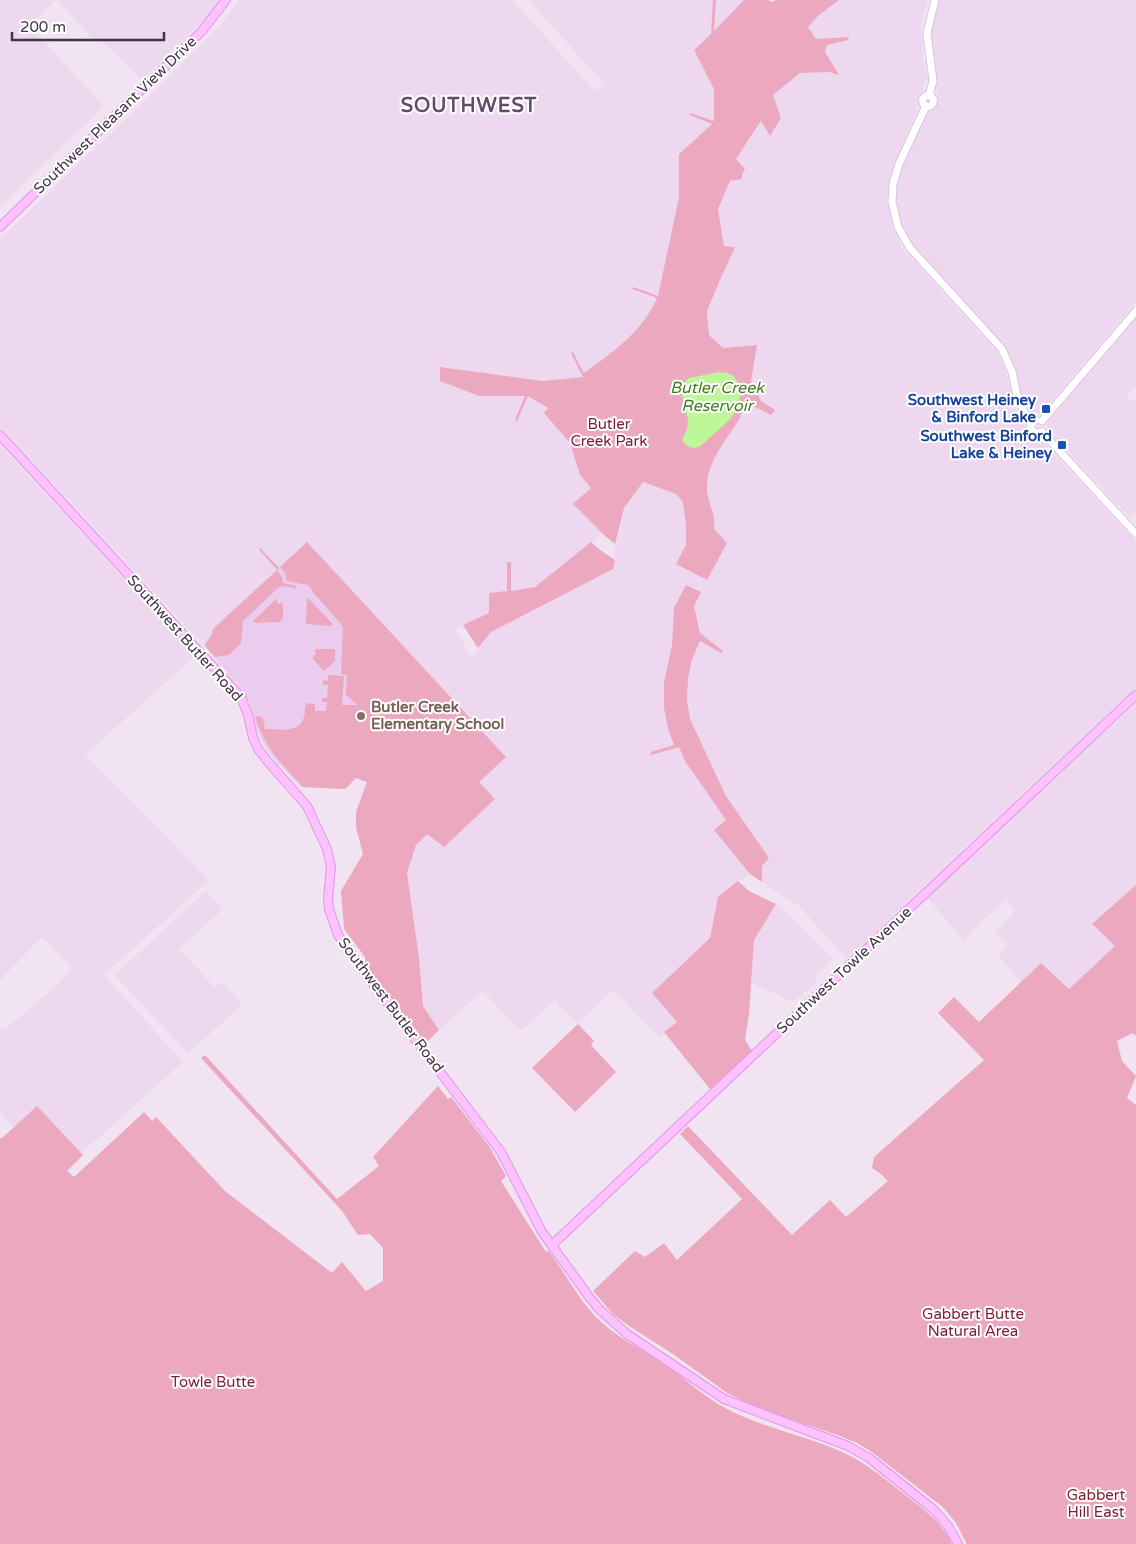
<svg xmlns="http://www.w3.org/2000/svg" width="1136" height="1544" font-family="'Varela Round',sans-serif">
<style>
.residential{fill:#edd8ef}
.education{fill:#ecccee}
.green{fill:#eca8bf}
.water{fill:#bdf799}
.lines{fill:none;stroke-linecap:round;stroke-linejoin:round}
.tertiary-casing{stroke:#dac2de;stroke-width:9}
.secondary-casing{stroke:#e096e5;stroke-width:10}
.tertiary{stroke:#fff;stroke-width:7}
.secondary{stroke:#fdc2ff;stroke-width:8}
.transit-dot{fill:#1a4fb4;stroke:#fff;stroke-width:2}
.education-dot{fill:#8d6e63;stroke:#fff;stroke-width:2}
.labels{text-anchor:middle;stroke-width:4;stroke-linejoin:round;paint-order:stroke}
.street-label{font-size:15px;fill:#423346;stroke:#fff}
.transit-label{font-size:15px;font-weight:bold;fill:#164399;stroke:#fff;text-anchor:end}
.park-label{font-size:15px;fill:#7d2131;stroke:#fff}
.education-label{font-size:15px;font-weight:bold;fill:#785e54;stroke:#fff;text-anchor:start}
.water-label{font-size:16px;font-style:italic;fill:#41801c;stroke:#fff}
.district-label{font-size:20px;font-weight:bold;letter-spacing:1px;fill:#63496a;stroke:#fff}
</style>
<rect width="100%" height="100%" fill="#f2e3f3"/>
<g class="residential">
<polygon points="0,0 56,0 29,26 104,106 0,207"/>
<polygon points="57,0 220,0 212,13 141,80 100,39 96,42"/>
<polygon points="239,0 512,0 595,91 604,83 528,0 713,0 711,34 694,50 714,89 714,122 690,113 690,115 712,123 679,154 679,197 658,296 633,287 632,289 657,298 647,318 614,352 584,373 574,352 572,353 583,377 543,381 440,367 440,381 479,396 526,395 515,420 517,421 528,395 549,409 545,413 570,443 580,475 591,488 579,510 602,533 535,587 510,591 511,563 507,591 489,613 456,629 471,658 491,632 613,569 615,560 615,544 624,508 643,482 676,494 683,501 686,526 686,545 714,529 715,522 708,502 707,486 711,462 740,416 745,405 746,403 761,401 751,381 756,345 723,348 709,335 707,311 720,280 735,247 724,246 718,209 730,181 741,179 745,170 736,159 758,128 761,121 770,136 781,118 773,95 800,73 829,72 838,74 825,52 827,45 848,40 849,37 816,39 808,27 818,16 839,0 928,0 921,25 923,58 927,77 910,127 890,175 889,191 891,221 901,247 999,354 1005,368 1014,405 1018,416 1026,427 1022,436 1028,442 1032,438 1038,438 1042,441 1136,542 1136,688 990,824 847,959 799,906 762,882 762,866 769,858 726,796 690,719 687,699 688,679 692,659 700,640 721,653 700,633 694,606 674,608 672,645 664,682 669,732 674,745 651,752 651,754 679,746 685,761 726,820 714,830 750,874 738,881 718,897 710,938 652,993 677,1022 659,1037 613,990 578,1024 555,1000 521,1031 483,991 439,1030 423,1006 419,958 407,873 416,845 427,834 495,800 479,782 506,756 307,542 213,629 211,636 204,646 0,426 0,239 131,114 220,26"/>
<polygon points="716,0 744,0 714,32"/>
<polygon points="938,0 1136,0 1136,302 1042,412 1038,414 1033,412 1021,395 1015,366 1004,350 988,328 916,248 904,234 898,216 896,190 901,169 920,124 930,111 938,95 933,59 932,39 932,23"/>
<polygon points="1136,316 1136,386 1126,395 1132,401 1136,399 1136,511 1130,517 1048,431 1047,424"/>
<polygon points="0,445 196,655 85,755 209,880 104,975 183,1062 80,1154 16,1130 0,1112 0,1029 3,1031 58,984 72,968 42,937 0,980"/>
<polygon points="1136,703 1136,885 1092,924 1115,946 1069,989 1041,963 1021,982 998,955 1008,945 995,933 1016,910 1006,899 963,940 927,897"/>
<polygon points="206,891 223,909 179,949 215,988 222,982 242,1004 188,1054 115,975"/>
<polygon points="776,904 786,911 833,959 814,977 818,981 793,1002 751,983 754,940"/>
</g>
<polygon class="education" points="307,542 506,757 343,915 341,891 363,854 356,827 356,812 367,782 356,778 345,789 301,787 273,758 263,743 257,731 249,702 241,688 204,646 211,636 213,629"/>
<g class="green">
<path d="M713,0H716L714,31L744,0H767L774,2L775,0H839L818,16L808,27L816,39L849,37L848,40L827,45L825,52L839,75L829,72L800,73L773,95L781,118L770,136L761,121L736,159L745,169L742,175V179L730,181L718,209L724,246L735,247L720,280L707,311L709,335L723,348L757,345L751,381L761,401L775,410L771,415L749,404L746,403C743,408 742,413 740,418C727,440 707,460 707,488C707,502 717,516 714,529L727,543L707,580L676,564L686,545V526L683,502L676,494L643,482L624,508L615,544L605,536L573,504L591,488L580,475L570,443L544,413L548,408L528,396L517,421L515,420L525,396H479L440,381V367L543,381L583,377L571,353L573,352L584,373C612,353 644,330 657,298L632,289L633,287L658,296L679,197V154L712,124L690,115V113L714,121V89L694,50L711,34Z"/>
<path d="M307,542L506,757L479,782L495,799L444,847L427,834L416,845L407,873L419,958L423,1006L439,1030L426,1043L371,972L365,964V957L344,929L343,915L341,891L363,854L356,827V812L367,782L356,778L345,789L303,787C280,762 266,750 255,717L259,716L263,718L265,729C278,729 300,734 304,717C305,714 305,709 305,705H307V703L315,704V711H326L327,702H322V698H327L328,685H323V680L328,681V675L344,676L342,705H358L346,695L347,675L341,674L343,627L341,624L312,591V590L308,585L287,581L285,573L280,567Z"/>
<polygon points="591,542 600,550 615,560 613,569 491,632 478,648 463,625 489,613 489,593 507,591 507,562 511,562 511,591 535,587"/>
<polygon points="260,548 279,568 277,570 282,577 283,583 296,586 296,588 281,586 278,588 243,621 241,643 229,655 215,657 206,647 205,644 211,636 213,629 277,570 259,549"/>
<polygon points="686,585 701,592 694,606 700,633 723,651 721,653 700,641 692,659 688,679 687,699 690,719 726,796 769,858 762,866 762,882 750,874 714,830 726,820 685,761 679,747 651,755 651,752 674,745 669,732 664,708 664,682 672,645 674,608"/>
<polygon points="276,599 278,604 283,603 283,618 280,622 256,623 253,621"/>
<polygon points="307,599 309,599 333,624 330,626 307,624 306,623"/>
<polygon points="315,649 335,649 335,661 324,671 312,658 316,654"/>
<polygon points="738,881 749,891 776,904 754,940 749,1014 745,1040 752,1051 710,1089 664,1032 677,1022 652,993 710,938 718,897"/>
<polygon points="1136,885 1136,1036 1133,1033 1117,1041 1122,1061 1136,1076 1127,1098 1136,1105 1136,1544 967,1544 956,1523 944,1508 873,1453 857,1443 840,1436 759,1408 727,1393 673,1354 629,1326 613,1314 593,1291 635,1251 645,1257 664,1243 677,1260 742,1199 680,1134 688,1126 792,1235 830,1200 846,1217 888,1181 881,1174 872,1168 874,1157 984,1060 938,1013 954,997 979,1022 1041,963 1069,989 1115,946 1092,924"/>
<polygon points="578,1024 594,1041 591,1045 616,1072 575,1112 532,1068"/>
<path d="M205,1055L337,1199L379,1166L373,1157L438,1086L448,1099L451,1097L489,1146L506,1176L501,1181L546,1252L548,1250C564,1271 576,1295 594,1315C616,1338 640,1347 665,1365C686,1379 704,1397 727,1409C763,1428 803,1435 840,1451C866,1462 887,1481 909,1498C926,1511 943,1524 952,1544H0V1138H2L37,1106L83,1155L67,1171L74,1177L144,1112L152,1121L156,1117L225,1191L332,1273L342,1262L366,1291L383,1281V1248L370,1234L358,1235L342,1211L201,1058Z"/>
</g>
<path class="water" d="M719,372C723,373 726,372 730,374C743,380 741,402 735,412C730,421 720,428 713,435C709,438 703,445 698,447C691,450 686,445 682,440L687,429L688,420L680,387L689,378Z"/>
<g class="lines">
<defs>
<g id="tertiary">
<circle cx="928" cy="101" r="5.5"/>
<polyline points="929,96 933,81 927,33 935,0"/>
<polyline points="926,106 899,164 893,184 892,202 898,227 910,248 1002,349 1012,372 1018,400 1025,413 1032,422"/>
<polyline points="1036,420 1031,424 1031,429 1035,433 1042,432"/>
<polyline points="1042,421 1136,311"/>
<polyline points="1042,432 1136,534"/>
</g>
<g id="secondary">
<polyline points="0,227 202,31 226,0"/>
<polyline points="0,435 241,697 248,715 253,738 258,749 269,763 307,806 327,849 331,867 328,899 329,909 338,935 373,984 501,1152 542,1232 590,1298 600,1310 627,1334 724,1399 848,1446 869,1458 934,1510 948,1526 958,1544"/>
<polyline points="552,1245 1136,695"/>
</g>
</defs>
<use href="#tertiary" class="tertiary-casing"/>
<use href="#secondary" class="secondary-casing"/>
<use href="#tertiary" class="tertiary"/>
<use href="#secondary" class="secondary"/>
</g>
<g class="transit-dot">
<rect x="1041" y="404" width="10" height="10" rx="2.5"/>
<rect x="1057" y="440" width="10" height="10" rx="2.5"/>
</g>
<circle class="education-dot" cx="361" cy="716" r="5"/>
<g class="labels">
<g class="street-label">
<text transform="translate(115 115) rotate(-44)" y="5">Southwest Pleasant View Drive</text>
<text transform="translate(185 638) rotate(48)" y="5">Southwest Butler Road</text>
<text transform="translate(844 970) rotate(-43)" y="5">Southwest Towle Avenue</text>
<text transform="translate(391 1005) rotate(53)" y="5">Southwest Butler Road</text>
</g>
<g class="transit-label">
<text x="1036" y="405">Southwest Heiney<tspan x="1036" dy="17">&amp; Binford Lake</tspan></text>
<text x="1052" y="441">Southwest Binford<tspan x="1052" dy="17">Lake &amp; Heiney</tspan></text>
</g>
<g class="park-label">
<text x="609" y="429">Butler<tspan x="609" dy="17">Creek Park</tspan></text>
<text x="973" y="1319">Gabbert Butte<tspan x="973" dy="17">Natural Area</tspan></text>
<text x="213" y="1387">Towle Butte</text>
<text x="1096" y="1500">Gabbert<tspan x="1096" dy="17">Hill East</tspan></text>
</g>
<g class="education-label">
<text x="371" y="712">Butler Creek<tspan x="371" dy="17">Elementary School</tspan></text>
</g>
<g class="water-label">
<text x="717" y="393">Butler Creek<tspan x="717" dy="18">Reservoir</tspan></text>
</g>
<g class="district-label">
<text x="469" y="112">SOUTHWEST</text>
</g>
</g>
<path d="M12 32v8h152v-8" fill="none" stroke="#423346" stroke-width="2.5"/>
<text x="20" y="32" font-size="15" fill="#423346" stroke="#ffffff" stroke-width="4" paint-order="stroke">200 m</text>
</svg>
